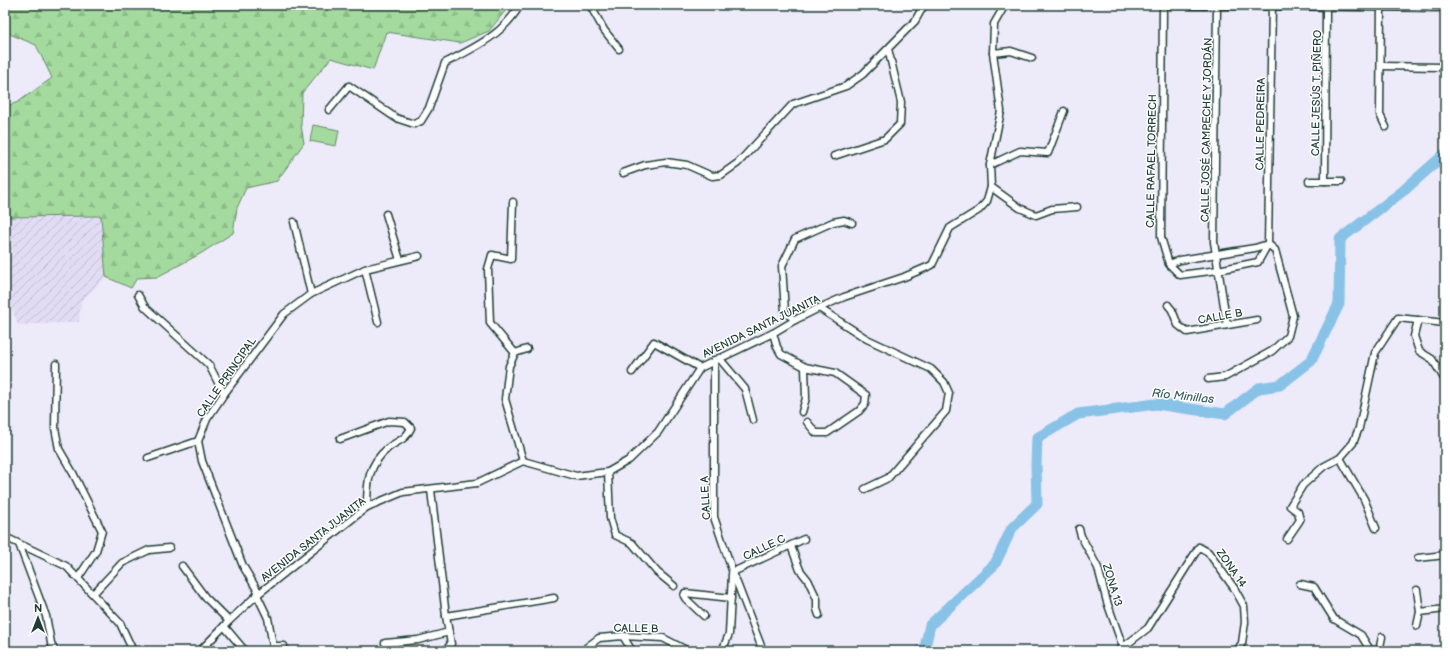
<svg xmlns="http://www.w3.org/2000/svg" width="1450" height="656" font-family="'Balsamiq Sans',sans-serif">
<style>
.industrial{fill:url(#industrial-furrows)}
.forest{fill:url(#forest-firs);stroke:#628c69}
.green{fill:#a4da9e;stroke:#628c69}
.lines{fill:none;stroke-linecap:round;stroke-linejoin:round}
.river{stroke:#88c3e7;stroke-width:11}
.minor-casing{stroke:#1f3d34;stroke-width:9}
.minor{stroke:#fff;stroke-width:6}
.labels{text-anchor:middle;stroke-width:3;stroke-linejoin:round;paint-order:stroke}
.street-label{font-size:11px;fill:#1f3d34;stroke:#fff}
.water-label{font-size:12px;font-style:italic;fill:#395e61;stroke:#fff}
</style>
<defs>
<pattern id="industrial-furrows" width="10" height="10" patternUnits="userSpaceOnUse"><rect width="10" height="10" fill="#e1dbf4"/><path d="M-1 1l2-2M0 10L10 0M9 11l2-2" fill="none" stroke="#c1bdd2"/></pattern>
<pattern id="forest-firs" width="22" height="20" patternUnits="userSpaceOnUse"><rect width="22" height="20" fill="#a4da9e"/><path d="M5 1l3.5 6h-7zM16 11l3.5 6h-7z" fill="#8dbc89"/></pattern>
</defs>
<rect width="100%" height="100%" fill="#edeaf9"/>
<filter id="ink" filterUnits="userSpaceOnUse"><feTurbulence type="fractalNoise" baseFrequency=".025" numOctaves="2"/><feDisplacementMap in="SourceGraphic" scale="8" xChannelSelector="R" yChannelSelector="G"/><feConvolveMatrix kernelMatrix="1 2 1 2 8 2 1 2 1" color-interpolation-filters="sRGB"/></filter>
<g filter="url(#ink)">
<polygon class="industrial" points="101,216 106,277 81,301 79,322 18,325 5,291 5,217"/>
<polygon class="forest" points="5,5 510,5 489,31 460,43 386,32 373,70 331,58 302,93 301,125 304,143 277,181 246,188 237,208 233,233 200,254 157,277 137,278 131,288 106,277 101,216 5,217 5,107 18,102 52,78 36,45 5,32"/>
<polygon class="green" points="313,125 339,130 336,146 310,141"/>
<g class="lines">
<polyline class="river" points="920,651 925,647 930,625 995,564 1012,528 1037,504 1036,464 1037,438 1078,414 1156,404 1225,414 1259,388 1280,385 1311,361 1339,304 1340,239 1403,191 1445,154"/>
<defs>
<g id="minor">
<polyline points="590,5 604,30 619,49"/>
<polyline points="1163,5 1161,237 1169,264 1180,260 1255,248 1268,244"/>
<polyline points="1165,5 1445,8"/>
<polyline points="1217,5 1214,242 1227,325"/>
<polyline points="1381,5 1380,115 1386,127"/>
<polyline points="993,53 1011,51 1032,58"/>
<polyline points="1381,66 1441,67"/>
<path d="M329,110L349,86L396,118L414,124L421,121L429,108L445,63C474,48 503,35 520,5"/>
<polyline points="834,156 885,139 900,124 901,102 888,49"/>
<polyline points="990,165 1020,151 1048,153 1064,111"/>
<polyline points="623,173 645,165 666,162 687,165 712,176 721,175 738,163 793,104 846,86 863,74 915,21 924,5"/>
<polyline points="1309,181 1341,181"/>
<polyline points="1325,181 1326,5"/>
<polyline points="991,187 1020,208 1036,215 1052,209 1077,207"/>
<polyline points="513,202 511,259 492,255 488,269 490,323 515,353"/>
<polyline points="386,214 400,260"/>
<polyline points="294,222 311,294"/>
<polyline points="1169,264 1180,275 1218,270 1258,262 1268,244 1272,5"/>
<polyline points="365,269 378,322"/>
<polyline points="138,295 145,307 209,365 224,394"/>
<polyline points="1168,305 1172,310 1178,325 1187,332 1257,320"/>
<polyline points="819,308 867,339 931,369 944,382 949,393 946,411 888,478 865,489"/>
<polyline points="795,320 785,312 782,266 795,239 833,222 844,220 852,223"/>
<polyline points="1418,320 1414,336 1419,351 1432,359 1445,380"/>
<polyline points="773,333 777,347 781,354 805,367 835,373 866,395 865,404 859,411 827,433 816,433 807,422"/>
<polyline points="719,358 745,389 753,420"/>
<polyline points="714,360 714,517 732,570 763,651"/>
<polyline points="56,364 55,428 59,449 73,473 102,531 96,551 78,578"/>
<polyline points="632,372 654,342 700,368"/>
<polyline points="1208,379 1225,377 1272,351 1288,336 1293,316 1275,250 1268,244"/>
<polyline points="802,412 806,398 805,367"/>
<path d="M340,439L389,421L405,422L411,428C405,441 398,440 388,448C368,465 367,482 367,507"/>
<polyline points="148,458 198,441"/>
<polyline points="1340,458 1364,499 1376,528"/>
<polyline points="523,461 505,399 509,366 515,353 527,349"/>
<polyline points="608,472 610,518 615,535 632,543 657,572 674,586"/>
<polyline points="431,490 446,616 451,644 445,651"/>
<polyline points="1079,529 1081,536 1098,568 1107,602 1123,647"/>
<polyline points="5,537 66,566 120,623 133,651"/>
<polyline points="1287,539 1300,520 1298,512 1290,506 1303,485 1323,467 1340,458 1353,443 1359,428 1375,353 1398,318 1445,323"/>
<polyline points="19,544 46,616 51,643 55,651"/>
<polyline points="791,546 800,570 808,580 817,599 817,609 819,615"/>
<polyline points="1418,558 1445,555"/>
<polyline points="182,566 205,597 229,621"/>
<polyline points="733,572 804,539"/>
<polyline points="1300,584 1314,587 1334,619 1361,635 1370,650 1373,651"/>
<polyline points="259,593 243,566 202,461 198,441 207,419 224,394 284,314 311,294 365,269 419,256"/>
<polyline points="93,594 122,563 149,550 169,548"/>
<polyline points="257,595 268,618 273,646 284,646"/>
<polyline points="1420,612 1445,609"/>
<polyline points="446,616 554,598"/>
<polyline points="704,616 686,599 684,596 685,593 731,598"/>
<polyline points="224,626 245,651"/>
<polyline points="1417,626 1420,612 1417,590"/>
<polyline points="623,636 632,651"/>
<polyline points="385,643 418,640 449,632"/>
<polyline points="200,651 229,621 257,595 367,507 403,492 477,483 523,461 576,476 608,472 629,460 658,432 700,368 773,333 795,320 819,308 844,297 904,277 932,265 950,228 979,210 987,201 991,187 990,165 1001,111 993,53 994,24 1005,5"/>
<polyline points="586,651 587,647 599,638 623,636 663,638 688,651"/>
<polyline points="720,651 723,649 729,634 732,574"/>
<polyline points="1118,651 1148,628 1199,547 1208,552 1234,588 1244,606 1245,622 1242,643 1237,651"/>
<polyline points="1379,651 1382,637"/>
</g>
</defs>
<use href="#minor" class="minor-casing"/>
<use href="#minor" class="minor"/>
</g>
</g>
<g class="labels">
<g class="street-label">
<text transform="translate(1316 93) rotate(-89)" y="4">CALLE JESÚS T. PIÑERO</text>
<text transform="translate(1260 124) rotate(-89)" y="4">CALLE PEDREIRA</text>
<text transform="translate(1206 130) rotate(-89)" y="4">CALLE JOSÉ CAMPECHE Y JORDÁN</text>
<text transform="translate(1151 161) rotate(-89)" y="4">CALLE RAFAEL TORRECH</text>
<text transform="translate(1220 316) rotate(-10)" y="4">CALLE B</text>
<text transform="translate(761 326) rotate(-26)" y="4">AVENIDA SANTA JUANITA</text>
<text transform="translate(226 377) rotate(-55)" y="4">CALLE PRINCIPAL</text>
<text transform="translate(705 498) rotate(-93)" y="4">CALLE A</text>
<text transform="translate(313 539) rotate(-38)" y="4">AVENIDA SANTA JUANITA</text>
<text transform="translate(764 547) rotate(-25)" y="4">CALLE C</text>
<text transform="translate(1232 568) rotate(55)" y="4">ZONA 14</text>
<text transform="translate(1113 585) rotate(73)" y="4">ZONA 13</text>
<text transform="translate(636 628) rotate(1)" y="4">CALLE B</text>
</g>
<g class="water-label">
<text transform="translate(1183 396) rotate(6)" y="4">Río Minillas</text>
</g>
</g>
<rect width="1450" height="656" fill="none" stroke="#fff" stroke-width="20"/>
<rect x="10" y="10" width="1430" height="636" fill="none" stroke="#1f3d34" stroke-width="1.5" filter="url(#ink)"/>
<g transform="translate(38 618)" stroke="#ffffff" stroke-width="3" paint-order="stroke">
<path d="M0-3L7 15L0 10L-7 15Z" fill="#1f3d34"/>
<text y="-6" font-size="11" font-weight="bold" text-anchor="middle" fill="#1f3d34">N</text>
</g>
</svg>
